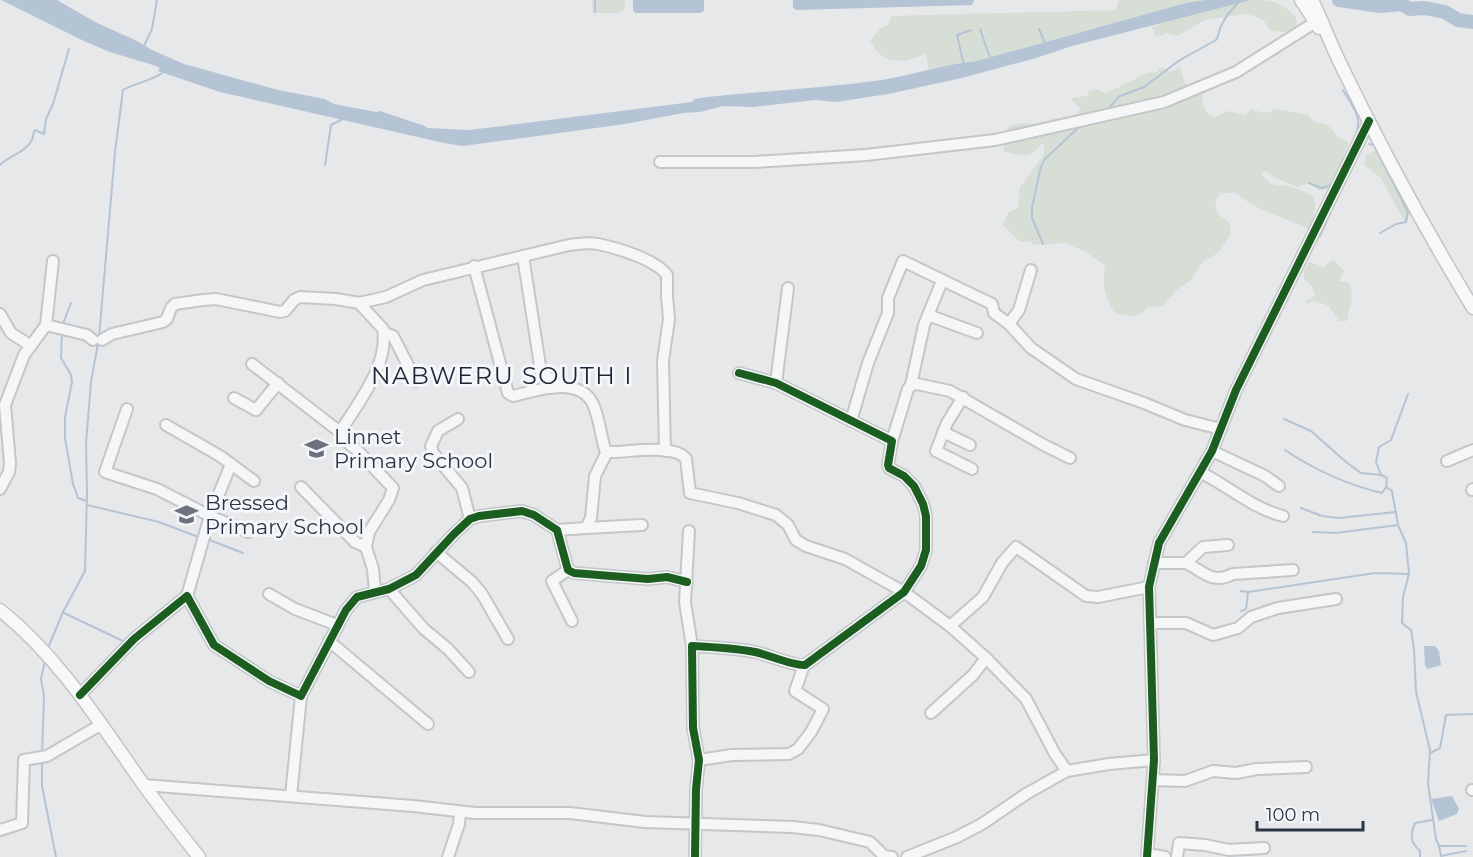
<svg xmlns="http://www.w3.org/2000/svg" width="1473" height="857" font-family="Montserrat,sans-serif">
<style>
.green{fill:#d6ded6}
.water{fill:#b4c4d5}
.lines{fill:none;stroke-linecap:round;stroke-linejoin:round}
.stream{stroke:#b4c4d5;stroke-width:2}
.river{stroke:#b4c4d5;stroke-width:14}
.minor-casing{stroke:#c4c6c8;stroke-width:14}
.major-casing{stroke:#c2c5c8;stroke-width:15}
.minor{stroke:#f5f6f7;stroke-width:10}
.major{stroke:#f8f8f8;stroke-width:12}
.cycleway-casing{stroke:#f4f6f9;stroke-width:11}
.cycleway{stroke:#1b5e20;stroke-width:8}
.labels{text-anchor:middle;stroke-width:6;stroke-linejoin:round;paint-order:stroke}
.poi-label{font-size:21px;fill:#2b3445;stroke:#f4f6f9;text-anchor:start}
.quarter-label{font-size:24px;letter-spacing:1.5px;fill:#1d2536;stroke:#f4f6f9}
</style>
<rect width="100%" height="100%" fill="#e6e8ea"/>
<g class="green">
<polygon points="592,0 625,0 625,8 619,13 593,13"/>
<path d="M1119,0H1205L1186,3L977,61L959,63L929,70L926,54C901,63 883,67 870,40L880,29L889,24L891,16L1116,10Z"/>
<path d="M1251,0C1274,0 1279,1 1296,17V29L1287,32L1271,31L1264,21L1255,16L1245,14L1205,20L1177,36L1166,33L1160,36L1155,35L1152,27L1176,18Z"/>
<path d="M1160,67L1171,72L1180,67L1185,84L1192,86L1198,84L1203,92C1201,102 1204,113 1214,118L1227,111L1245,115L1251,109L1264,113L1278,109L1308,115L1313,121L1329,126L1338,138L1349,142L1330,189L1319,190L1308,183L1297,187C1286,181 1275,180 1266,171L1261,174C1268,182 1273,187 1284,185C1291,188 1297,188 1303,191C1323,197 1314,216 1309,229L1252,205L1236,193H1221L1215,201L1218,214L1229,222L1231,233C1224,246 1218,256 1203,261L1192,279L1177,290L1162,306L1148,307C1139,320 1127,316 1114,312C1104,293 1102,287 1105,265L1086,252L1065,243L1033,245L1030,241L1020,242L1003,225L1008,213L1018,208L1020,187L1044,155V145L1041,144C1029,161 1021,156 1004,151V139L1009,126L1021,123L1041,125L1053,118L1069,119L1077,116L1080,108L1070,98L1087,96L1089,91L1097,89L1105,94L1147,73L1157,72Z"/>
<polygon points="1377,148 1410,212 1406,224 1381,178 1364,165 1366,156"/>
<path d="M1333,259L1344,271L1339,281L1348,282C1357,297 1348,307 1347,321H1339L1329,306L1315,301L1307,304L1305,301L1315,296L1312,286L1304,279V270L1309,262L1324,267Z"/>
</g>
<g class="water">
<path d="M1,0H57L95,22L137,41L152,50L184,64L278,90L325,99L334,104L376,112L380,111L425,126L427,128L468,130L495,127L692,102L695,99L707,97C765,91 824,88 882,80C914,75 944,64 977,61L1186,3L1205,0H1251L1072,46L1036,58L962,78L888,94L836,102L815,100L753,107L723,106L700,112L683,113L625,124L463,146L444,143L220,92L158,71L160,68L156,66L110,52L86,42Z"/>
<polygon points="633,0 704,0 704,11 700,13 636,13 633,11"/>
<polygon points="793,0 974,0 972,5 797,10 793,8"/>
<polygon points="1424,646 1435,646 1439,651 1441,665 1428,669 1425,666"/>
<polygon points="1452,796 1459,809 1457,814 1439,821 1431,799"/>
</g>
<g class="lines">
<g class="stream">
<polyline points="595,0 595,12"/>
<polyline points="980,29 990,57"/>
<polyline points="1039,29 1046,45"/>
<polyline points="143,48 152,29 157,0"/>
<polyline points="964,65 957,35 971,30"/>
<path d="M1107,110L1120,96L1144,87L1180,60L1216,40C1219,35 1219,31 1221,26C1226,15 1233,8 1241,0"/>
<polyline points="1369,144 1374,145 1376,149 1408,212 1406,222 1396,224 1380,233"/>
<path d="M0,165C9,156 26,152 32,140C33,137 33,133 35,130L44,134L46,119L53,104L69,49"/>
<polyline points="325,165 331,125 343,119"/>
<path d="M1340,169C1345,156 1360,134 1358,120C1357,110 1348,99 1343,90"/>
<polyline points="1309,183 1321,188 1332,185"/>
<polyline points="1043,244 1032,218 1032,208 1040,170 1044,160 1078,128 1094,122"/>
<polyline points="1312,247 1321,234 1339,193"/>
<polyline points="1300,271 1310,252"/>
<polyline points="62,326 71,303"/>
<polyline points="62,332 61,358 71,375 72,382 65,417 65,438 73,484 78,498 87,501"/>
<path d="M99,337L115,152L123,90C137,82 153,81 165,71"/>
<polyline points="1408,394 1391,440 1379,447 1376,462 1381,475 1387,478 1386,487 1392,491 1398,525 1406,543 1409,574 1403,597 1402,623 1411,630 1414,649 1416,692 1430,750 1428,784 1436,839 1439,846 1466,846"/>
<polyline points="1284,419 1311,431 1346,462 1361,473 1381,475"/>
<path d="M1285,450C1315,470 1348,485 1382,493L1386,487"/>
<polyline points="87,505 159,522 201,538"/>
<polyline points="1301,508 1322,516 1339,518 1396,512"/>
<polyline points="1313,532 1336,533 1398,525"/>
<polyline points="207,539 243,553"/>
<polyline points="1241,591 1248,592 1375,573 1409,574"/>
<polyline points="1241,611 1246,609 1248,592"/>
<polyline points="64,613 123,641"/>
<polyline points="48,648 63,612 85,571 87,492 86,443 91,382 98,343"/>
<polyline points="1430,753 1440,748 1446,715 1473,714"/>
<polyline points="42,754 44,696 41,679 45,661"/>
<polyline points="42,760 42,786 56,857"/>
<polyline points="1439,846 1441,856 1466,851"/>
<path d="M1420,857V851C1410,842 1410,835 1415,823L1432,820"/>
</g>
<polyline class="river" points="1339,0 1381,6 1401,4 1410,9 1425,8 1445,12 1458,20 1473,22"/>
<defs>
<g id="minor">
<polyline points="660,162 754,162 866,155 995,140 1164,102 1236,72 1314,23"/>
<polyline points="523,256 541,372 559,386"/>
<path d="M474,266L508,393L513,396C535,391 579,375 593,404C599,417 601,436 605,450L607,452"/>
<polyline points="0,314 11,333 31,346"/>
<polyline points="928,315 977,333"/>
<polyline points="1009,324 1019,310 1031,270"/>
<polyline points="46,325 87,335 93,340"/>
<polyline points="384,333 393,336 416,381"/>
<path d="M102,340L112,334L163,322L167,319L171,308L175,304L203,300L216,299L280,312L285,311L294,300L300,297L336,299L359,303L386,297L423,280L569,245C579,244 588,242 598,244C617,248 655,259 667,275V296L669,319L663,361L665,451"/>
<polyline points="252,364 340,432 352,447 354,447 393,488 389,500 369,532 366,547 373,569 375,592"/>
<polyline points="776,383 788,288"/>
<polyline points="911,385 924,325 942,281"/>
<polyline points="963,397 947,423 936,451 972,469"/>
<polyline points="234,398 256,410 278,383"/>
<polyline points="127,409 105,472 157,489 210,516 248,532"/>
<polyline points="458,419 438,431 431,446 433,453 462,488 470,519"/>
<polyline points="851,421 868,363 888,313 888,298 903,261 992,304 994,313 1009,324 1031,348 1076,379 1144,403 1185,420 1221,429"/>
<polyline points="166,425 220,456 254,481"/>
<path d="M340,432C358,403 389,365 383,329L359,303"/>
<polyline points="943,432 970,445"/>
<polyline points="892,441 908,389 911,385 917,384 950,391 1042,444 1070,458"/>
<polyline points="1212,451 1265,476 1279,486"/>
<path d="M607,452C624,453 675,443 686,459L690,493L738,503L776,515L788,525L796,540L806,546L845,559L904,592L950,626L986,658L1026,699L1055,754L1067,771"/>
<polyline points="1447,461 1473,450"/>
<path d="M1200,472C1228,486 1252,508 1283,516"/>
<polyline points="301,487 355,542 366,547"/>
<polyline points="0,489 9,472 10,463 5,405 24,355 46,325 53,261"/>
<polyline points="1472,490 1473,489"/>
<polyline points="586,528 642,525"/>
<polyline points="557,530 586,528 591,518 595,476 607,452"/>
<polyline points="689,531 685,602 692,646"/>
<polyline points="436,552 472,582 482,594 508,639"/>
<polyline points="1154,563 1186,563 1203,547 1228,545"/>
<path d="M1186,563C1203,571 1212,585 1233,574L1293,570"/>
<polyline points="568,570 552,581 572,621"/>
<polyline points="389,589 424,629 448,649 469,672"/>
<polyline points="269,594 295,609 337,625"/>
<polyline points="187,596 210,516 231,464"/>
<polyline points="1151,623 1186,623 1213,635 1238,628 1251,617 1278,608 1336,599"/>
<polyline points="950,626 983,597 1002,563 1016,547 1086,596 1098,597 1149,587"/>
<polyline points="329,641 428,724"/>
<polyline points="80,695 134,639 187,596 214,645 269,681 301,696 346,610 357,597 389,589 416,575 454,534 470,519 479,516 522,511 534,515 557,530 568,570 574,573 648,579 667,577 687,582"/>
<polyline points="931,713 973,675 986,658"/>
<polyline points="699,760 732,755 789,754 798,749 811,732 823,709 795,691 804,665"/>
<polyline points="1153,780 1185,781 1213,771 1236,773 1257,769 1306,767"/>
<polyline points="144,785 413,806 475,813 570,813 645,822 792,827 819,830 870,842 884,856 892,857"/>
<polyline points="1472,790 1473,790"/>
<polyline points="291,796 301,696"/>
<polyline points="0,830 22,823 24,760 47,756 102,724"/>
<polyline points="1147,854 1165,857"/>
<polyline points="448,857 459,824 460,812"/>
<path d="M695,857L696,789L699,760L693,728L692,646C713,647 734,648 755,652C769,655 793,666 805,665L904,592L921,566L926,550V516L923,504L914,486L904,476L889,468L888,465L892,441L776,383L739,373"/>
<polyline points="907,857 957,837 982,824 1026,794 1067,771 1109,764 1154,760"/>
<polyline points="1147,857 1154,760 1149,587 1159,543 1212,451 1236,390 1369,121"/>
<polyline points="1177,857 1179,843 1205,845 1229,850 1264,848"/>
</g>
<g id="major">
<polyline points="1301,0 1319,28"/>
<path d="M1312,0C1322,21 1330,42 1340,63C1380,146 1425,229 1473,308"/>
<path d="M0,610C59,657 100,723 143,784C161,809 180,833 199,857"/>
</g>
</defs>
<use href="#minor" class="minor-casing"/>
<use href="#major" class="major-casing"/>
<use href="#minor" class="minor"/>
<use href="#major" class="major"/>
<defs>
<g id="cycleway">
<polyline points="80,695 134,639 187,596 214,645 269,681 301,696 346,610 357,597 389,589 416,575 454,534 470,519 479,516 522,511 534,515 557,530 568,570 574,573 648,579 667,577 687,582"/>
<path d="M695,857L696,789L699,760L693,728L692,646C713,647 734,648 755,652C769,655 793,666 805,665L904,592L921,566L926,550V516L923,504L914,486L904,476L889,468L888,465L892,441L776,383L739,373"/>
<polyline points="1147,857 1154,760 1149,587 1159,543 1212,451 1236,390 1369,121"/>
</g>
</defs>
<use href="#cycleway" class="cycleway-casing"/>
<use href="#cycleway" class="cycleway"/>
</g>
<defs>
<symbol id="school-bare" viewBox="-9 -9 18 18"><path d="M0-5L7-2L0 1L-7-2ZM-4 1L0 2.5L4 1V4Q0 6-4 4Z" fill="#6c737f" stroke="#f4f6f9" stroke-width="2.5" paint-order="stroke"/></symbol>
</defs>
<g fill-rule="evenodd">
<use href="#school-bare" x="300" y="432" width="33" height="33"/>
<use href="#school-bare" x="170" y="498" width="33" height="33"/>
</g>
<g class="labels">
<g class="poi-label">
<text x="334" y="444">Linnet<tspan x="334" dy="24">Primary School</tspan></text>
<text x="205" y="510">Bressed<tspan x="205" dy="24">Primary School</tspan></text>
</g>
<g class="quarter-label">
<text x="502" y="384">NABWERU SOUTH I</text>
</g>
</g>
<path d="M1257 821v9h106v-9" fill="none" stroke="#2b3445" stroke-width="3"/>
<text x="1266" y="821" font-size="18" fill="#2b3445" stroke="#f4f6f9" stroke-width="4.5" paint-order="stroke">100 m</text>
</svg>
